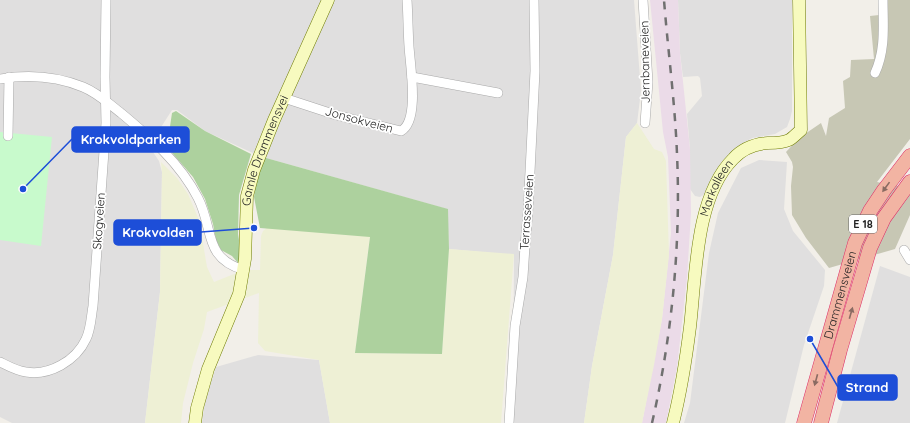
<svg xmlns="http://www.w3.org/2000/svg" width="910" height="423" font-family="Quicksand,sans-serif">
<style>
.residential{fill:#e0dfdf}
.industrial{fill:#ebdbe8}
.construction{fill:#c7c7b4}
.farmland{fill:#eef0d5}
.forest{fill:#add19e}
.park{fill:#c8facc}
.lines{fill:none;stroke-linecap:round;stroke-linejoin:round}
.minor-casing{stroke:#a9a9a9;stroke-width:10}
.secondary-casing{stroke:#707d05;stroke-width:13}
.trunk-casing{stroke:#dc2a67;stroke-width:15}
.minor{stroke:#fff;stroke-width:9}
.secondary{stroke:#f7fabf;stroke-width:12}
.trunk{stroke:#f2b4a3;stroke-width:14}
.rail{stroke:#707070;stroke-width:2.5;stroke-dasharray:8 8;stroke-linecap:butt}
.oneway{fill:#8a6b62}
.labels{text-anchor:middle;stroke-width:3.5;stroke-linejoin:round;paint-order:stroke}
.shield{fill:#fff;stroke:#646464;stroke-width:1}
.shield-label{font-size:11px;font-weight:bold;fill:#222}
.street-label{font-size:12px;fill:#222;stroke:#fff}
.leader{fill:none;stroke:#1d4ed8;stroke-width:1.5}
.callout-dot{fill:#1d4ed8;stroke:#fff;stroke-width:1.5}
.callout{fill:#1d4ed8;stroke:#1d4ed8;stroke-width:1.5}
.callout-label{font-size:13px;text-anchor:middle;font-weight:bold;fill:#fff}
</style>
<rect width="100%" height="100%" fill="#f2efe9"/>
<g class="residential">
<polygon points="0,0 634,0 641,91 637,123 626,137 613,255 592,366 584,423 513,423 514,255 449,249 447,209 259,156 205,131 177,110 172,110 149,146 159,161 162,172 160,292 145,423 12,423 0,417"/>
<polygon points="678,0 792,0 792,111 790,119 787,127 775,134 752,138 735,148 718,169 705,194 700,197 695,196 690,189 690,149 687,114 702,96 700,78 698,76 683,77 680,53"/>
<polygon points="759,160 787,162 784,209 793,231 825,270 824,286 804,345 785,423 684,423 690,403 709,253 718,213 741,168"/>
<polygon points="880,266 910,277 910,423 837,423"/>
<polygon points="258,355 319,360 330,423 202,423 205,401 216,367"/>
</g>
<polygon class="industrial" points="650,0 678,0 680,53 690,149 691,213 687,278 677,367 666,423 642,423 662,319 671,233 668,157 663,132"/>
<polygon class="construction" points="880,0 910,0 910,139 877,182 910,188 910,215 895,249 829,268 806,238 792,215 791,186 793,167 792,162 786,152 799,138 821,123 826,136 829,118 845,108 843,81 850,77 851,60 874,59 870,16 879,15"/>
<g class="farmland">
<polygon points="637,123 654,149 662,152 666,161 669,255 662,319 654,365 642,423 584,423 592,366 613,255 626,137"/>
<polygon points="161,162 177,178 188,194 199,220 207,267 214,282 244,270 260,270 261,236 263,231 268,227 370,236 355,353 442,354 449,249 514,254 501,423 330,423 319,360 265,351 258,343 259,293 207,312 204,329 193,363 183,403 181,423 145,423 160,292 162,172"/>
</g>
<g class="forest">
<polygon points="176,111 205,131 251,154 239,195 238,234 244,270 232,256 221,250 216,240 213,224 205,199 193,177 167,147 172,113"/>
<polygon points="259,156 448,209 449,249 442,354 355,353 370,237 260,228 254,197"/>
</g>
<polygon class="park" points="0,132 52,137 41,246 0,240"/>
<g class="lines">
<defs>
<g id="minor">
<polyline points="643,0 648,82 645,123"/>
<path d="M875,73C886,49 883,25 883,0"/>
<polyline points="412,77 498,93"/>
<path d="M0,79C29,74 56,76 83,87C98,93 109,104 121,113C151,138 180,163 198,198C214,229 203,258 244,270"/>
<path d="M284,98L336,115L401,131C420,121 410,65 409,46C408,31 408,15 407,0"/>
<polyline points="8,136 9,77"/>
<polyline points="904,250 910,260"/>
<path d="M0,362C8,366 17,371 26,372C49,376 76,361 86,339C91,329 91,317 93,306L106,123L105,77L106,0"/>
<polyline points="509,423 515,326 523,277 525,246 528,212 535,71 534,0"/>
</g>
<g id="secondary">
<path id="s1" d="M195,423L197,408L208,369L239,294L245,259L247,196L254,170L274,120L328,0"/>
<path id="s2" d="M673,423C681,391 686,359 690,327C696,276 695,197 733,159C742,149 755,144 768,143C775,143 783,143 789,140C793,138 797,133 801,130L799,0"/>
</g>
<g id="trunk">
<path id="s3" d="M804,423L855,243L870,211L884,190L910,156"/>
<polyline points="821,423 840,350 870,248 884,218 910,182"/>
</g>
</defs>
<use href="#minor" class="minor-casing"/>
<use href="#secondary" class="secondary-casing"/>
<use href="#trunk" class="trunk-casing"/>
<use href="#minor" class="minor"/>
<use href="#secondary" class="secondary"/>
<use href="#trunk" class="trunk"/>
<path class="rail" d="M652,423C672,336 681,244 677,154C675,103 668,51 664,0"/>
</g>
<defs><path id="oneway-solid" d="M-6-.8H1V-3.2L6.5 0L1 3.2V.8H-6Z"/></defs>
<g class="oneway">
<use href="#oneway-solid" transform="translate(886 187) rotate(126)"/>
<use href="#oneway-solid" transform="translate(851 313) rotate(-74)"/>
<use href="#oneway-solid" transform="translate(816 380) rotate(105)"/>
</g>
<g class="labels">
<rect class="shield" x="849" y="215" width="28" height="18" rx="3"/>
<g class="shield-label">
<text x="863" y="228">E 18</text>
</g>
<g class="street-label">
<text transform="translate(645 62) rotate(-91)" y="4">Jernbaneveien</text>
<text transform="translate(359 120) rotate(15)" y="4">Jonsokveien</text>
<text dy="4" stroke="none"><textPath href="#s1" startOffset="284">Gamle Drammensvei</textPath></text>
<text dy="4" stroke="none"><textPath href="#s2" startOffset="240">Markalleen</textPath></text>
<text transform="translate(527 212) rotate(-86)" y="4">Terrasseveien</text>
<text transform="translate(99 221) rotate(-86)" y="4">Skogveien</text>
<text dy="4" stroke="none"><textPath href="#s3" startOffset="133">Drammensveien</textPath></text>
</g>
</g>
<path class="leader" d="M23 189L72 139M254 228L201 232M810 339L838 387"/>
<g class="callout-dot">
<circle cx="23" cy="189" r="4"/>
<circle cx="254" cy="228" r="4"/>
<circle cx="810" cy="339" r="4"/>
</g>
<g class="callout">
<rect x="72" y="127" width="117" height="25" rx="4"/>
<rect x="114" y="220" width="87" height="25" rx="4"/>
<rect x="838" y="375" width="59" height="25" rx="4"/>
</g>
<g class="callout-label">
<text x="131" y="144">Krokvoldparken</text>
<text x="158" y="237">Krokvolden</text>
<text x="867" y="392">Strand</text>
</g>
</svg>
